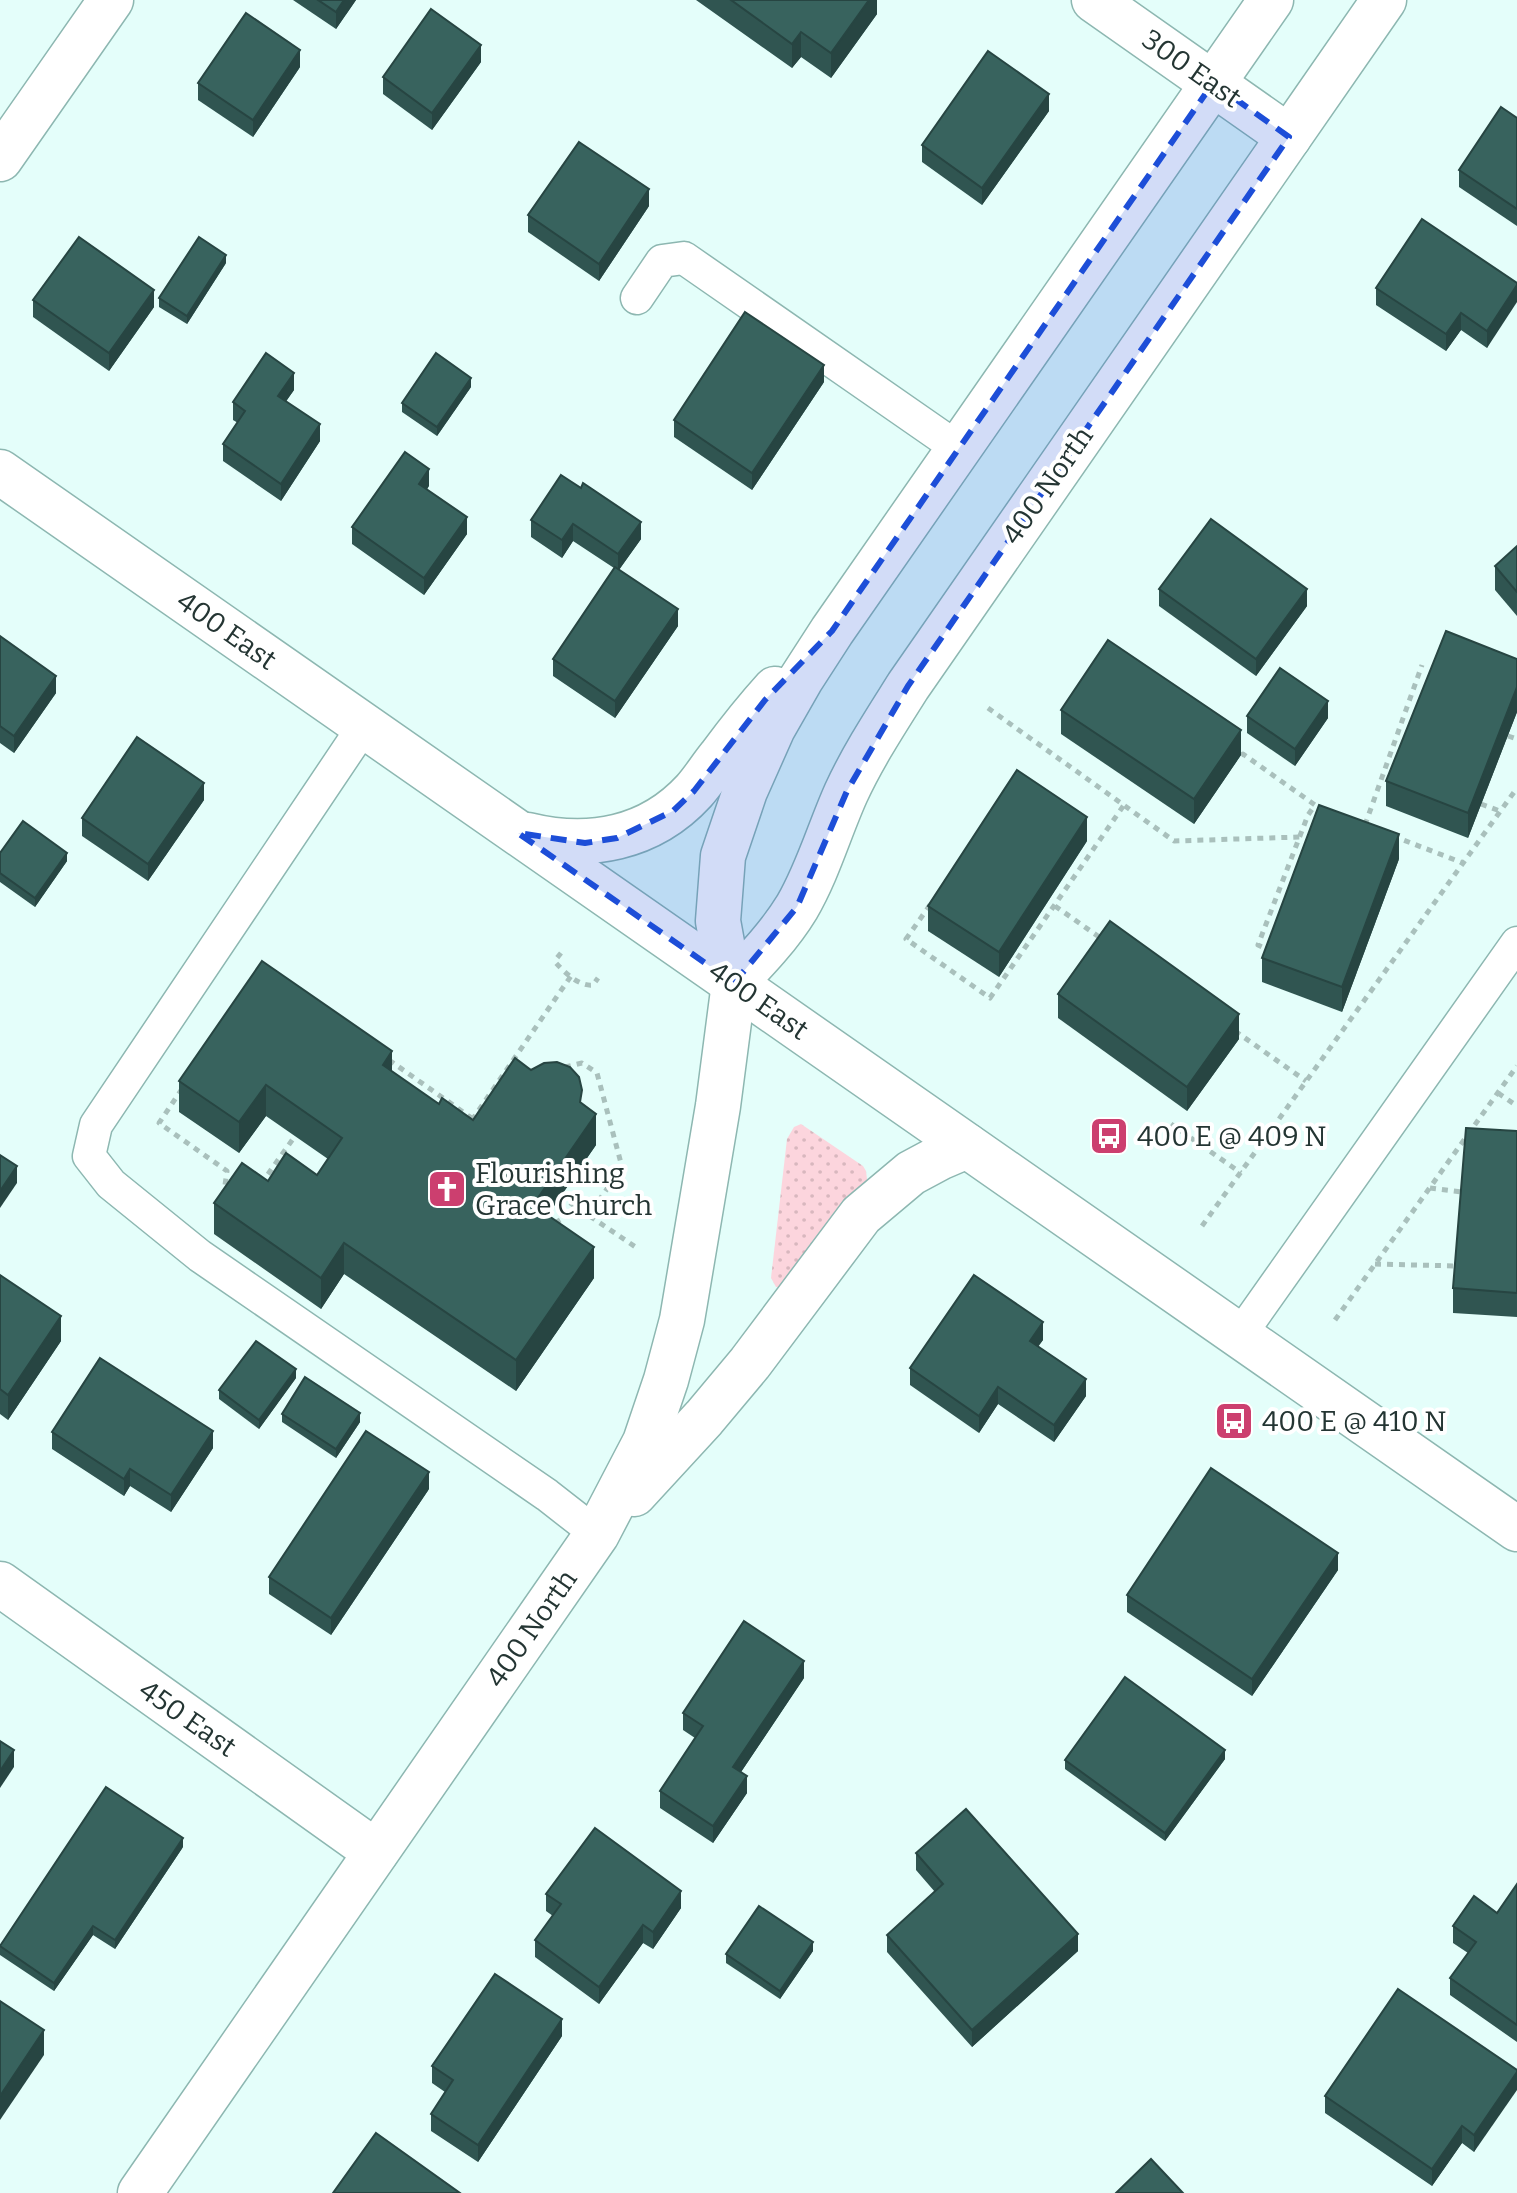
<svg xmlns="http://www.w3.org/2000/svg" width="1517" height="2193" font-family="Bitter,serif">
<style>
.grass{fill:url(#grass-dots)}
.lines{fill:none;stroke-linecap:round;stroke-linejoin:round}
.service-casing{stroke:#8db7b1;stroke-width:35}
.minor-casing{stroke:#8db7b1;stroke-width:47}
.secondary-casing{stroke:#8db7b1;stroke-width:47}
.path{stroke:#a9c0bc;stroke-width:5;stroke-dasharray:6 6;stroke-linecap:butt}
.service{stroke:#fff;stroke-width:32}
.minor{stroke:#fff;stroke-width:44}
.secondary{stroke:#fff;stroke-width:44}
.wall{fill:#305551}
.shaded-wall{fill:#274542}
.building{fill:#38635e;stroke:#274542;stroke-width:2}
.marked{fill:#1d4ed8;fill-opacity:0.2;stroke:#1d4ed8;stroke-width:6;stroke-dasharray:16 10;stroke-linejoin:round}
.labels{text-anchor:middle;stroke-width:8;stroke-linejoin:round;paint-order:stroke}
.street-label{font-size:28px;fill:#243533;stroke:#fff}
.poi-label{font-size:28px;fill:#243533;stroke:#fff;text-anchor:start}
</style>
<defs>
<pattern id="grass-dots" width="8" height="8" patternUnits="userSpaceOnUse" patternTransform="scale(2)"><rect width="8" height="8" fill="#fcd5dd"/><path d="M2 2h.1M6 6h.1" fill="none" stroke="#d8b7be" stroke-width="1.8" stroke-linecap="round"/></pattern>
</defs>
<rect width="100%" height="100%" fill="#e4fefa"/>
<polygon class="grass" points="801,1124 863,1166 866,1171 868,1187 780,1287 776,1287 771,1278 787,1139 794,1127"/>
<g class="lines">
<defs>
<g id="service">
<polyline points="637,298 662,261 684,258 959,449"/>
<polyline points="364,726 96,1125 89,1156 111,1184 200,1256 547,1495 597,1534"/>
<polyline points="1240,1335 1517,943"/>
</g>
<g id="minor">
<polyline points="1094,0 1289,137"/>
<polyline points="0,159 111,0"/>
<polyline points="0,1584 376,1852"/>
</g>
<g id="secondary">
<polyline points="0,472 1517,1529"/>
<path d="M528,835C589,850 650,839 694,791C703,781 711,768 720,757C737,734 755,711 775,689"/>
<path d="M734,983C757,959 780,935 797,907C818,871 829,831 846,793C863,756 886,721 908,686L1384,0"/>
<polyline points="634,1494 704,1418 750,1363 861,1215 911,1173 939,1158 967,1146"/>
<polyline points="140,2193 597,1534 645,1442 666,1380 682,1320 718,1106 734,983 724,954 718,921 723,856 745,791 773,728 801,679 832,631 1271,0"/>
</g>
</defs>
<use href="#service" class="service-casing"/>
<use href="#minor" class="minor-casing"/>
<use href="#secondary" class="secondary-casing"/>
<g class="path">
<polyline points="988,708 1174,841 1300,837"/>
<polyline points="1508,736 1517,739"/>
<polyline points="1241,755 1243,754 1315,805 1308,815 1258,945 1269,950"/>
<polyline points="1481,804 1500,811"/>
<polyline points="1365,825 1422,665"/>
<polyline points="1393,836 1463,863"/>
<polyline points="930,905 906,939 990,998 1124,805"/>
<polyline points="1055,906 1102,939"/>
<path d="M561,953L557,958L556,963C565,973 580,987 593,985L598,978"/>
<polyline points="1235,1031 1306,1081"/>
<polyline points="389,1060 473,1119 475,1126"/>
<polyline points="565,1067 582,1063 597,1073 622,1167 589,1215"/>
<polyline points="182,1089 159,1123 227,1171 224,1192"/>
<polyline points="1498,1093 1517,1106"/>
<polyline points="472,1120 571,976"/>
<polyline points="1171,1124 1241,1173"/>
<polyline points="261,1184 295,1136"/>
<polyline points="1430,1188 1462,1192"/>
<polyline points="560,1196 637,1248"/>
<polyline points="555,1223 579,1209"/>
<polyline points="1202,1226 1517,788"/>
<polyline points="1375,1264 1457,1266"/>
<polyline points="1335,1320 1517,1066"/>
</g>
<use href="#service" class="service"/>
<use href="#minor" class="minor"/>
<use href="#secondary" class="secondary"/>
</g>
<g class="wall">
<polygon points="293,0 356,0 336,29"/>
<polygon points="696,0 877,0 877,14 831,78 801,57 792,68"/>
<polygon points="481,62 432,130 383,94 383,77"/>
<polygon points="300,67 253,137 198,100 198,83"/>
<polygon points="1049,111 982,205 922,162 922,145"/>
<polygon points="1517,118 1517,226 1459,187 1459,170"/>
<polygon points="649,206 599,281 528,232 528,215"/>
<polygon points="226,263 187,324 159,307 159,298"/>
<polygon points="1517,283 1487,348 1461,330 1446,351 1376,305 1376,288"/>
<polygon points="33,300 154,307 109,371 33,317"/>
<polygon points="824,382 752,490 674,437 674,420"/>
<polygon points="471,387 437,436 402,412 402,403"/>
<polygon points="294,390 286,401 320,441 281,501 223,461 223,444 238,423 233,420 233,402"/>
<polygon points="429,486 427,489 467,534 424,595 352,544 352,527"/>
<polygon points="581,488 641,539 619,570 678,626 615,718 553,676 553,659 614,568 573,541 562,558 531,537 531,520"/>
<polygon points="1517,546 1517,616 1495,590 1495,566"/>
<polygon points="1159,589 1307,606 1256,676 1159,606"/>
<polygon points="0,636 56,693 14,753 0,743"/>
<polygon points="1517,659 1517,712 1468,838 1386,806 1386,781"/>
<polygon points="1061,710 1241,755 1194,824 1061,734"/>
<polygon points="1247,716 1328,718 1295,766 1247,733"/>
<polygon points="204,800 148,881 82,836 82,818"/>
<polygon points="1087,841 999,977 928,931 928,906"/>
<polygon points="0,853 67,861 35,907 0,882"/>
<polygon points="1399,859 1342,1012 1262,982 1262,958"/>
<polygon points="1058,994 1239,1039 1187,1111 1058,1018"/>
<polygon points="392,1072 439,1104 473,1120 582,1104 596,1145 548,1215 594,1278 516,1391 344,1274 321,1309 214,1234 214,1203 268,1181 317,1175 328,1159 266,1116 239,1153 179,1112 179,1081"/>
<polygon points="1517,1131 1517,1317 1453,1313 1453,1288"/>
<polygon points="0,1275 61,1341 8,1420 0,1414"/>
<polygon points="1043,1340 1038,1346 1086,1396 1054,1442 998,1404 979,1433 910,1385 910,1368"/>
<polygon points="296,1378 259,1429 219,1399 219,1390"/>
<polygon points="282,1414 360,1422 336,1458 282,1422"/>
<polygon points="52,1432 213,1448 171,1512 130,1486 124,1496 52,1449"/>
<polygon points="429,1489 331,1635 269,1594 269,1577"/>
<polygon points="1338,1570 1252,1696 1127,1612 1127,1595"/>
<polygon points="804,1678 741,1772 747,1793 713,1843 660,1808 660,1791 695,1738 683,1730 683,1713"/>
<polygon points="1225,1759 1165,1841 1065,1769 1065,1760"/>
<polygon points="183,1847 115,1949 93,1935 54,1991 0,1955 0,1946"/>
<polygon points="916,1853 1078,1951 972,2047 887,1952 887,1935 935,1892 916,1870"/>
<polygon points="1517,1884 1517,2042 1450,1995 1450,1978 1468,1953 1453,1943 1453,1926 1497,1913"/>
<polygon points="546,1894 681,1908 653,1949 643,1943 599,2004 535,1957 535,1940 553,1916 546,1911"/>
<polygon points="813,1951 780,1999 726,1963 726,1954"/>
<polygon points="562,2036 478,2162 431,2131 431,2114 445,2092 432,2083 432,2066"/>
<polygon points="1517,2070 1474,2152 1462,2143 1432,2186 1325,2113 1325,2096"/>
</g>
<g class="shaded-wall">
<polygon points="344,0 356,0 336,29 336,12"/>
<polygon points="869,0 877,0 877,14 831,78 831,53"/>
<polygon points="801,32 801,57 792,68 792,44"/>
<polygon points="481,45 481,62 432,130 432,113"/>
<polygon points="300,50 300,67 253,137 253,120"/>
<polygon points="1049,94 1049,111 982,205 982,188"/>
<polygon points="649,189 649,206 599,281 599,264"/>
<polygon points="226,255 226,263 187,324 187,316"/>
<polygon points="1517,285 1517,302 1487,348 1487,331"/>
<polygon points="154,290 154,307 109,371 109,353"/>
<polygon points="1461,313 1461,330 1446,351 1446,334"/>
<polygon points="824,365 824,382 752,490 752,473"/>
<polygon points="294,373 294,390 278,413 278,396"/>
<polygon points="471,378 471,387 437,436 437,427"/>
<polygon points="320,424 320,441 281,501 281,484"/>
<polygon points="429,469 429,486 419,501 419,484"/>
<polygon points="467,517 467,534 424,595 424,578"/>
<polygon points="641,522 641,539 618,571 618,554"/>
<polygon points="573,524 573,541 562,558 562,540"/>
<polygon points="1307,589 1307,606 1256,676 1256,659"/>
<polygon points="678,609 678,626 615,718 615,701"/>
<polygon points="56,676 56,693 14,753 14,736"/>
<polygon points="1517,687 1517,712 1468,838 1468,813"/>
<polygon points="1328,701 1328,718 1295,766 1295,749"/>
<polygon points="1241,730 1241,755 1194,824 1194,799"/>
<polygon points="204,783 204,800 148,881 148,864"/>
<polygon points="1087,817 1087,841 999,977 999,952"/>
<polygon points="1399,834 1399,859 1342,1012 1342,987"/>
<polygon points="67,853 67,861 35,907 35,898"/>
<polygon points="1239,1014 1239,1039 1187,1111 1187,1087"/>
<polygon points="392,1051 392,1082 383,1065"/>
<polygon points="266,1085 266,1116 239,1153 239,1122"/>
<polygon points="596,1114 596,1145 533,1236 533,1205"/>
<polygon points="17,1166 17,1183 0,1208 0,1191"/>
<polygon points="344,1243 344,1274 321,1309 321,1278"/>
<polygon points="594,1247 594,1278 516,1391 516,1360"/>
<polygon points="61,1316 61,1341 8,1420 8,1395"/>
<polygon points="1043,1322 1043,1340 1030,1358 1030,1341"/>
<polygon points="296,1369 296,1378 259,1429 259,1420"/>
<polygon points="1086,1379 1086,1396 1054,1442 1054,1425"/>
<polygon points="998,1387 998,1404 979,1433 979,1416"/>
<polygon points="360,1413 360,1422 336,1458 336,1449"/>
<polygon points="213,1431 213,1448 171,1512 171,1495"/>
<polygon points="130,1469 130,1486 124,1496 124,1479"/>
<polygon points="429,1472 429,1489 331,1635 331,1618"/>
<polygon points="1338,1553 1338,1570 1252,1696 1252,1679"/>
<polygon points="804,1661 804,1678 733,1784 733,1767"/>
<polygon points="14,1750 14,1767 0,1788 0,1771"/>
<polygon points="1225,1750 1225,1759 1165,1841 1165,1833"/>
<polygon points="747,1776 747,1793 713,1843 713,1826"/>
<polygon points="183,1838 183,1847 115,1949 115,1940"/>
<polygon points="681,1891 681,1908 653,1949 653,1932"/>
<polygon points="643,1925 643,1943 599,2004 599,1987"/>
<polygon points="93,1926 93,1935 54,1991 54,1983"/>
<polygon points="1078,1934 1078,1951 972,2047 972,2030"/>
<polygon points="813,1942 813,1951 780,1999 780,1991"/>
<polygon points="562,2019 562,2036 478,2162 478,2145"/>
<polygon points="44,2030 44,2055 0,2120 0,2096"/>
<polygon points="1517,2072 1517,2090 1474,2152 1474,2135"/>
<polygon points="1462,2126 1462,2143 1432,2186 1432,2169"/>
</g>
<g class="building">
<polygon points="318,0 344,0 336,12"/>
<polygon points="731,0 869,0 831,53 801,32 792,44"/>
<polygon points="431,9 481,45 432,113 383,77"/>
<polygon points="246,13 300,50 253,120 198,83"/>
<polygon points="988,51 1049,94 982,188 922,145"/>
<polygon points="1501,107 1517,118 1517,209 1459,170"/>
<polygon points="579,142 649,189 599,264 528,215"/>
<polygon points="1422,219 1517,283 1517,285 1487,331 1461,313 1446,334 1376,288"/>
<polygon points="79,237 154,290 109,353 33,300"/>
<polygon points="199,237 226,255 187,316 159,298"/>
<polygon points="745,312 824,365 752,473 674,420"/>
<polygon points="266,353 294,373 278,396 320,424 281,484 223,444 245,411 233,402"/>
<polygon points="436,353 471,378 437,427 402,403"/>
<polygon points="405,452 429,469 419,484 467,517 424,578 352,527"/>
<polygon points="561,475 581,488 583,483 641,522 618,554 573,524 562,540 531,520"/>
<polygon points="1211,519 1307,589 1256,659 1159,589"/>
<polygon points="1517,546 1517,592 1495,566"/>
<polygon points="615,567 678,609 615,701 553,659"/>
<polygon points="1446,631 1517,659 1517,687 1468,813 1386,781"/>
<polygon points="0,636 56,676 14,736 0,726"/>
<polygon points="1108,640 1241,730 1194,799 1061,710"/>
<polygon points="1280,668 1328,701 1295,749 1247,716"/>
<polygon points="137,737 204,783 148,864 82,818"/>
<polygon points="1017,770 1087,817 999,952 928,906"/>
<polygon points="1319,805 1399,834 1342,987 1262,958"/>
<polygon points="23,821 67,853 35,898 0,873 0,853"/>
<polygon points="1110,921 1239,1014 1187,1087 1058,994"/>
<polygon points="262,961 392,1051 383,1065 439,1104 442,1098 473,1120 515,1058 531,1070 544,1063 557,1062 570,1067 579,1077 582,1090 580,1102 596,1114 533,1205 594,1247 516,1360 344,1243 321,1278 214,1203 242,1163 268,1181 286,1153 317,1175 342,1138 266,1085 239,1122 179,1081"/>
<polygon points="1466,1128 1517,1131 1517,1293 1453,1288"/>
<polygon points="0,1155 17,1166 0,1191"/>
<polygon points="0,1275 61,1316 8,1395 0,1389"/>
<polygon points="974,1275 1043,1322 1030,1341 1086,1379 1054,1425 998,1387 979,1416 910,1368"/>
<polygon points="256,1341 296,1369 259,1420 219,1390"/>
<polygon points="100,1358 213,1431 171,1495 130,1469 124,1479 52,1432"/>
<polygon points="305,1377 360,1413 336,1449 282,1414"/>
<polygon points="366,1431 429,1472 331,1618 269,1577"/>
<polygon points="1211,1468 1338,1553 1252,1679 1127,1595"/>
<polygon points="744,1621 804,1661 733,1767 747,1776 713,1826 660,1791 703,1726 683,1713"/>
<polygon points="1125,1677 1225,1750 1165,1833 1065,1760"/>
<polygon points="0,1741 14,1750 0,1771"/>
<polygon points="106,1787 183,1838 115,1940 93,1926 54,1983 0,1946"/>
<polygon points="966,1809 1078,1934 972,2030 887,1935 943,1884 916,1853"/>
<polygon points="595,1828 681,1891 653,1932 643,1925 599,1987 535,1940 561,1904 546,1894"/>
<polygon points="1517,1884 1517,2025 1450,1978 1476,1942 1453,1926 1474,1896 1497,1913"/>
<polygon points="759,1906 813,1942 780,1991 726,1954"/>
<polygon points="495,1974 562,2019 478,2145 431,2114 453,2080 432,2066"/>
<polygon points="1398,1989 1517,2070 1517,2072 1474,2135 1462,2126 1432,2169 1325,2096"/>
<polygon points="0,2001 44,2030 0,2096"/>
<polygon points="376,2133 460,2193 333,2193"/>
<polygon points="1151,2159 1183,2193 1116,2193"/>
</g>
<path class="marked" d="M1213,83L1289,137L908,686L847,791L797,907L734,983L518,833L585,843L617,838L673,811L694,791L765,700L832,631Z"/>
<defs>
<symbol id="bus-square" viewBox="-11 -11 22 22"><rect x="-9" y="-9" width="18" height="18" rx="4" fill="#cc3f6f" stroke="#fff"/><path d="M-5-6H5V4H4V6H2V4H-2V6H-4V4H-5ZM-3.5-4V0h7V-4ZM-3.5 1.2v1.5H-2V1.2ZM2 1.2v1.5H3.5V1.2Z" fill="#fff"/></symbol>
<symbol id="church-square" viewBox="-11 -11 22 22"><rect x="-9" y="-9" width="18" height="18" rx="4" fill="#cc3f6f" stroke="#fff"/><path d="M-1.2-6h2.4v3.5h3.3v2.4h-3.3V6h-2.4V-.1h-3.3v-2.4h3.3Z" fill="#fff"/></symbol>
</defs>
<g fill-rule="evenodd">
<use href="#bus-square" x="1087" y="1114" width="44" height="44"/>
<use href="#church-square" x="425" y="1167" width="44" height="44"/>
<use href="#bus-square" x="1212" y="1399" width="44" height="44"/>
</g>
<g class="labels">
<g class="street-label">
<text transform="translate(1192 68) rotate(35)" y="10">300 East</text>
<text transform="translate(1047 485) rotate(-55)" y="10">400 North</text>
<text transform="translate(227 630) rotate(35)" y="10">400 East</text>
<text transform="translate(759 1000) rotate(35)" y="10">400 East</text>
<text transform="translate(531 1628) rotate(-55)" y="10">400 North</text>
<text transform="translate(188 1718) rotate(35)" y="10">450 East</text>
</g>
<g class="poi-label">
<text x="1137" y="1146">400 E @ 409 N</text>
<text x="475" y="1183">Flourishing<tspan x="475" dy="32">Grace Church</tspan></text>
<text x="1262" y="1431">400 E @ 410 N</text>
</g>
</g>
</svg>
